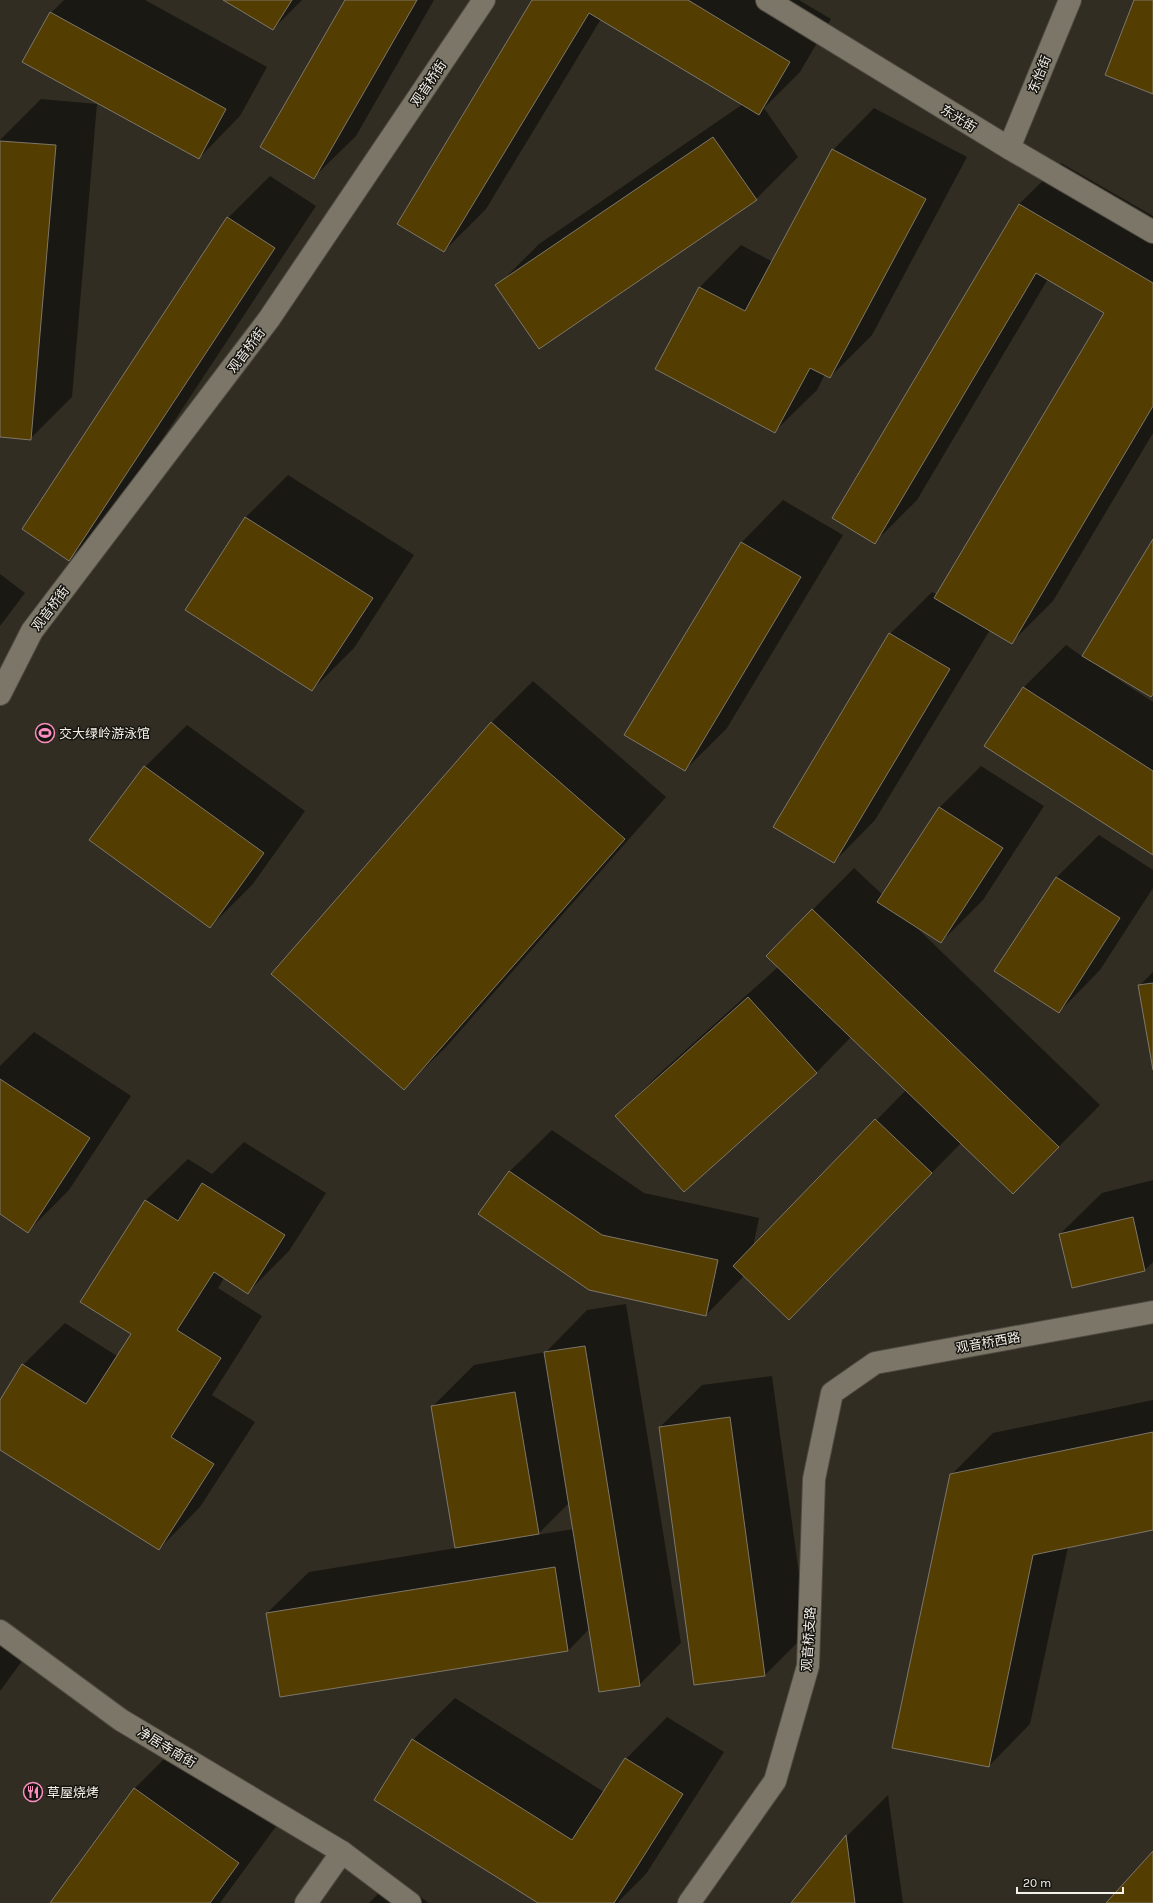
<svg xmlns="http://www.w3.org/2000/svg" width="1153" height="1903" font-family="Karla,'Noto Sans SC',sans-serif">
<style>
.shadow{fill:#0007;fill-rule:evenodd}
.building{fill:#543d00;stroke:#7d776b}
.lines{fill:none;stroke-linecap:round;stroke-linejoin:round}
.street-casing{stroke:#4e4a41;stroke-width:24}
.street{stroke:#7c7669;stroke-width:22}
.labels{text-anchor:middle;stroke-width:3;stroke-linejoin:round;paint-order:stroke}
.street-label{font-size:13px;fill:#f4f1ea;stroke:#181611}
.poi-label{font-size:13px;fill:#f4f1ea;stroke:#181611;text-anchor:start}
</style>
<rect width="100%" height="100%" fill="#322d22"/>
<g class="shadow">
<polygon points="64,0 145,0 267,67 240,116 199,158 51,13"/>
<polygon points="225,0 302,0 273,29"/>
<polygon points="346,0 434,0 356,136 314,177"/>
<polygon points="534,0 799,0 831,19 800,72 764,108 798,157 756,199 497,286 539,244 743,104 601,19 486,209 444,251"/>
<polygon points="41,99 97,104 72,397 30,439 0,436 0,140"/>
<polygon points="874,108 967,157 872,335 830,377 825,374 817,390 775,431 656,369 700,287 741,245 773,262 833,150"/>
<polygon points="1061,163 1153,216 1153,433 1053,601 1011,643 990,630 875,820 834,862 774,826 890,634 932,592 938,595 1105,313 1048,279 917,500 875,542 1019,204"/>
<polygon points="270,176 316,206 111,517 69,559 228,218"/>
<polygon points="288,475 414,555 354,648 312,690 187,610 246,517"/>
<polygon points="783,500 843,535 727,728 685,770 626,735 742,542"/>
<polygon points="1153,541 1153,694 1151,696 1100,666 1099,667 1153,702 1153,854 985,745 1024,687 1066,645 1083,657"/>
<polygon points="0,574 25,593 0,626"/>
<polygon points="533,681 666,797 446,1047 404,1088 491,723"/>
<polygon points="187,725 305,811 252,885 210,927 145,767"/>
<polygon points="981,766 1044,806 983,900 941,942 917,928 1100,1105 1013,1193 961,1143 789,1319 744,1276 706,1315 480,1214 510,1171 552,1130 644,1193 759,1218 753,1247 906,1090 851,1037 816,1073 617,1116 658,1075 778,967 767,956 854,868 883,895 939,808"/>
<polygon points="1099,835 1153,870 1153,888 1100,970 1059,1012 996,971 1057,877"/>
<polygon points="1153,972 1153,1064 1139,986"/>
<polygon points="34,1032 131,1096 69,1190 28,1231 0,1213 0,1066"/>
<polygon points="244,1142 326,1193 289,1251 248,1292 224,1278 218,1288 262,1316 212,1395 255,1422 200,1507 159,1549 0,1449 0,1401 23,1365 65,1323 117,1356 132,1333 82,1302 146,1200 188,1159 212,1174"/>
<polygon points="1153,1180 1153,1262 1145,1270 1073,1287 1060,1234 1102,1193"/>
<path d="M626,1304L681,1643L639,1685L590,1628L568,1651L267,1613L309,1572L456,1548L432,1407L474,1365L546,1352L587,1310ZM570,1502L574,1529L530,1536L529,1534L539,1533Z"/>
<polygon points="772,1376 807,1633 765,1675 695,1684 660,1427 702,1385"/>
<polygon points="1153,1400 1153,1529 1068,1547 1030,1724 989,1766 951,1475 993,1433"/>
<polygon points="0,1639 25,1657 0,1691"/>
<polygon points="455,1698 604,1792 626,1759 667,1717 724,1752 646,1874 617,1903 540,1903 413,1740"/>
<polygon points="176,1747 280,1821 220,1903 51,1903 134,1789"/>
<polygon points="888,1795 903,1903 793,1903 847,1836"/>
<polygon points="394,1878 429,1903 369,1903"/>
</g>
<g class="building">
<polygon points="223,0 292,0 273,30"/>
<polygon points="345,0 417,0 314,179 260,147"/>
<polygon points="532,0 688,0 790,62 759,115 589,13 444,252 397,224"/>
<polygon points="1134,0 1153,0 1153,94 1105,75"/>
<polygon points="50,12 226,109 199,159 22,62"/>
<polygon points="713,137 757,200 539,349 495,285"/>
<polygon points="0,141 56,145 31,440 0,437"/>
<polygon points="832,149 926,199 830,378 810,368 775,433 655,369 699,287 745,311"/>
<polygon points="1019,204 1153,283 1153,406 1012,644 934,598 1104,313 1036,273 875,544 832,518"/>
<polygon points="227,217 275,248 69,561 22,529"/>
<polygon points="245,517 373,598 312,691 185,610"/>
<polygon points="1153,539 1153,694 1151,697 1082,656"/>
<polygon points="741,542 801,577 685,771 624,735"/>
<polygon points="889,633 950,669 834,863 773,827"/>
<polygon points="1023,687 1153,771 1153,855 984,746"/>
<polygon points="491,722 625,839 404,1090 271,974"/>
<polygon points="144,766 264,853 210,928 89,840"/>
<polygon points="939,807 1003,848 941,943 877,902"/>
<polygon points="1056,877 1120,918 1059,1013 994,971"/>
<polygon points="812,909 1059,1147 1013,1194 766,956"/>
<polygon points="1153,983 1153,1070 1138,985"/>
<polygon points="748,997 817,1073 684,1192 615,1116"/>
<polygon points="0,1079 90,1138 28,1233 0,1214"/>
<polygon points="875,1119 932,1173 789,1320 733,1266"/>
<polygon points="509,1171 602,1235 718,1260 706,1316 589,1290 478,1214"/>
<polygon points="202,1183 285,1235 248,1294 214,1272 177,1330 221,1358 171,1437 214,1464 159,1550 0,1450 0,1400 22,1364 86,1404 131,1334 80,1302 145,1200 178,1221"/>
<polygon points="1133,1217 1145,1271 1072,1288 1059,1234"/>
<polygon points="585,1346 640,1686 599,1692 544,1352"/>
<polygon points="515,1392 539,1534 455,1548 431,1406"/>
<polygon points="730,1417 765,1676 694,1685 659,1427"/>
<polygon points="1153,1432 1153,1530 1033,1555 989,1767 892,1748 950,1474"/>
<polygon points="555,1567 568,1651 280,1697 266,1613"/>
<polygon points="412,1739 572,1840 625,1758 683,1794 614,1903 538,1903 374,1800"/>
<polygon points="134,1788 239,1863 210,1903 50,1903"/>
<polygon points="846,1835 855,1903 791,1903"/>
<polygon points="1153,1851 1153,1903 1106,1903"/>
</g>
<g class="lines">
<defs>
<g id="street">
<polyline points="767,0 1009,148 1153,232"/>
<polyline points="1009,148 1070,0"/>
<polyline points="0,694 32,631 269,319 484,0"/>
<polyline points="0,1631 121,1720 342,1852 410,1903"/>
<polyline points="306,1903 342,1852"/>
<polyline points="689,1903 775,1781 808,1666 814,1479 832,1393 875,1363 1153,1312"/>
</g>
</defs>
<use href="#street" class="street-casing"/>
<use href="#street" class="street"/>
</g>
<defs>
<symbol id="stadium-ring" viewBox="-11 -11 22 22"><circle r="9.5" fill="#181611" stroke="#fc8fc1" stroke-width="1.5"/><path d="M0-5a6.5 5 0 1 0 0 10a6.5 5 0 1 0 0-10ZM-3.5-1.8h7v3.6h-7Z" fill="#fc8fc1"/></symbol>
<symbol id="restaurant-ring" viewBox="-11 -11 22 22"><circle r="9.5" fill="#181611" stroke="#fc8fc1" stroke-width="1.5"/><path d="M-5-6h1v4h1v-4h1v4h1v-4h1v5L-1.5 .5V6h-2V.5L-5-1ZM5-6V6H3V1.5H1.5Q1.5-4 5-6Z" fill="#fc8fc1"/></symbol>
</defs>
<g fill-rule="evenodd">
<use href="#stadium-ring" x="34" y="722" width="22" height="22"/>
<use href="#restaurant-ring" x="22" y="1781" width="22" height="22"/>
</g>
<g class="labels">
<g class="street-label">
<text transform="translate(1039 74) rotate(-68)" y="5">东怡街</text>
<text transform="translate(428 83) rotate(-56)" y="5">观音桥街</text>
<text transform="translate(959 118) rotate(32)" y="5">东光街</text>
<text transform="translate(246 350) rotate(-53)" y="5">观音桥街</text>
<text transform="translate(50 608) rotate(-53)" y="5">观音桥街</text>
<text transform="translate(988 1342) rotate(-10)" y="5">观音桥西路</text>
<text transform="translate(808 1639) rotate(-86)" y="5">观音桥支路</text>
<text transform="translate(167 1747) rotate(31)" y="5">净居寺南街</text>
</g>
<g class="poi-label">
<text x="59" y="738">交大绿岭游泳馆</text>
<text x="47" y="1797">草屋烧烤</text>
</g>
</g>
<path d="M1017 1887v6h106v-6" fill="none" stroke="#f4f1ea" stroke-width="2"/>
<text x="1023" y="1887" font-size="12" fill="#f4f1ea" stroke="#181611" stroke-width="3" paint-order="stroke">20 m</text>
</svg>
